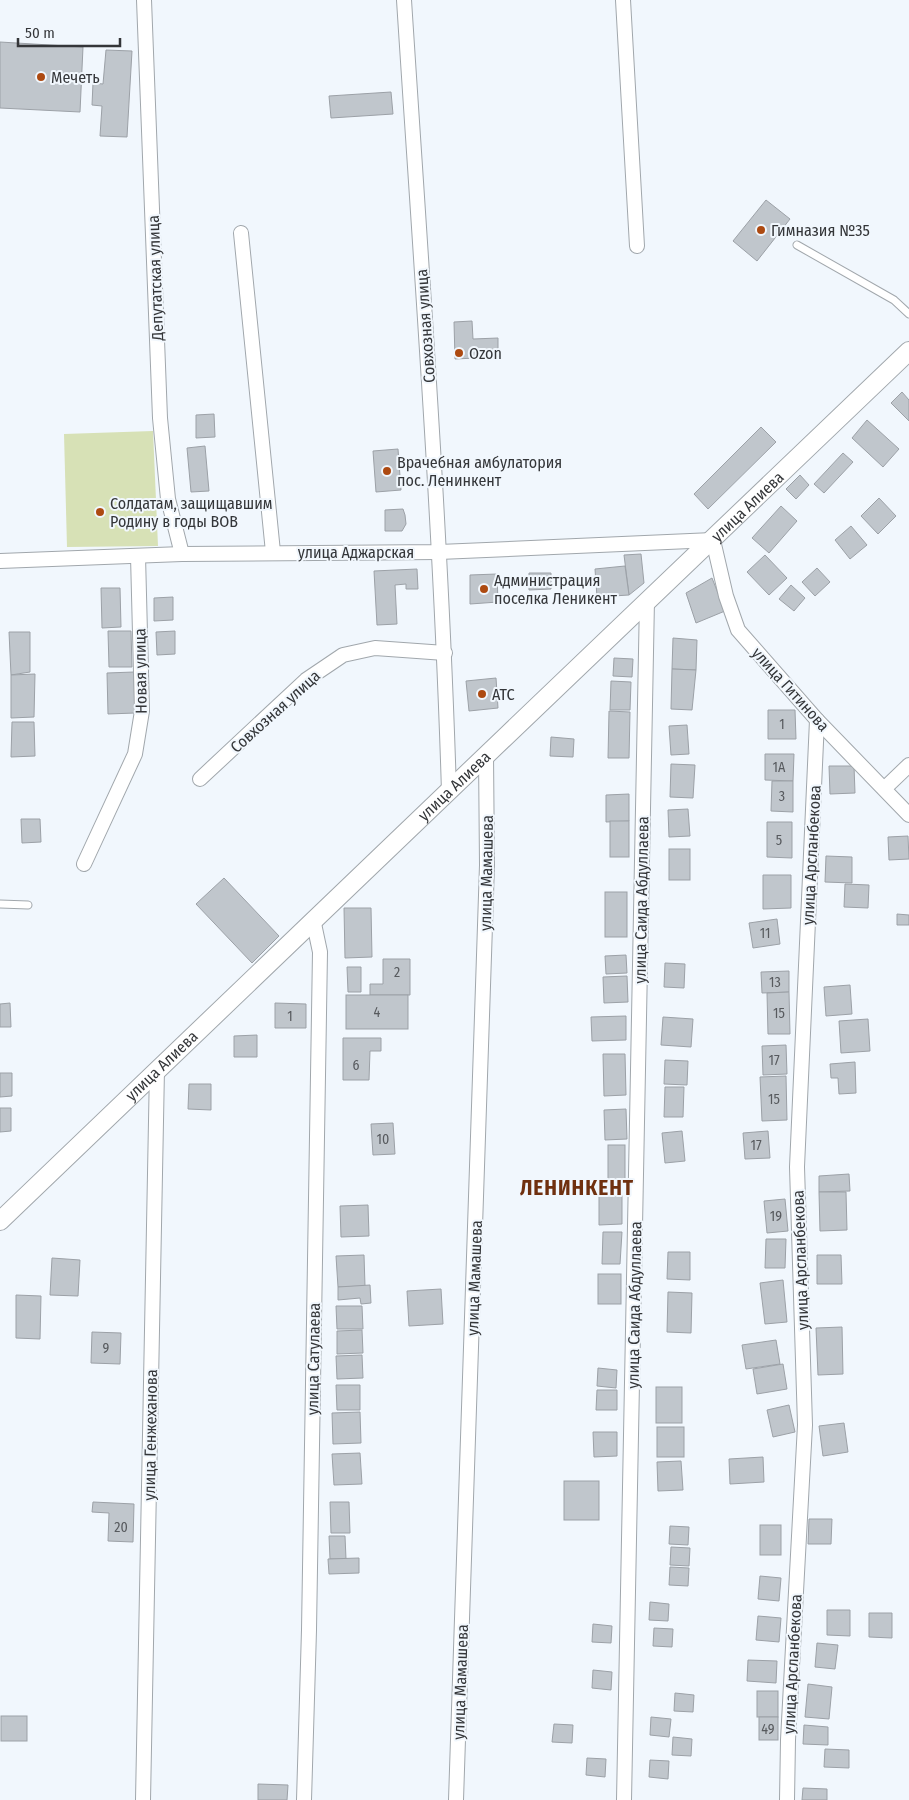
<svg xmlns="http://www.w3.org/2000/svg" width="909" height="1800" font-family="'Fira Sans Condensed',sans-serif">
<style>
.green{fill:#d7e1b6}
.building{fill:#c0c6cc;stroke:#9ca1a7}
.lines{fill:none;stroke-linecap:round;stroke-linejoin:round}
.service-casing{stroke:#a1a7ac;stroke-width:9}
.minor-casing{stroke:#a1a7ac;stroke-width:16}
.tertiary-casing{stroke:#a1a7ac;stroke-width:20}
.service{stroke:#fff;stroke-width:7}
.minor{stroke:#fff;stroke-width:14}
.tertiary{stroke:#fff;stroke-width:18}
.poi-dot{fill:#ad4a11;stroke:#f1f7fd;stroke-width:2}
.labels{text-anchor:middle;stroke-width:4;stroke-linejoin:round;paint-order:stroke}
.number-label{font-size:14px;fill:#575a5e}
.poi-label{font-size:16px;fill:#343639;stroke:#f1f7fd;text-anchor:start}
.street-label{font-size:16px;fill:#343639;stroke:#f1f7fd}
.district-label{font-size:21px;font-weight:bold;letter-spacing:1px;fill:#6f300f;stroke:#f1f7fd}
</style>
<rect width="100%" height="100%" fill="#f1f7fd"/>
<polygon class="green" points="153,431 158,546 67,547 64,434"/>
<g class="building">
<polygon points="0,42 83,47 80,112 0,108"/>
<polygon points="106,50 132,51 127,137 100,136 102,106 92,105 93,83 103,84"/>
<polygon points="391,92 393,114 331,118 329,96"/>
<polygon points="766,200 790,219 757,261 733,241"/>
<polygon points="472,321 473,339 498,338 498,350 475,351 476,358 455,359 454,322"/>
<polygon points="902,392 909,400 909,421 891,403"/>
<polygon points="214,414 215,437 196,438 196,415"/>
<polygon points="867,420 899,449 883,467 852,438"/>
<polygon points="761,427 776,442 708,509 694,494"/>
<polygon points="205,446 209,491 191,492 187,448"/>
<polygon points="398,449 401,490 376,492 373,451"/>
<polygon points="843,453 853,462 824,493 814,484"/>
<polygon points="800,475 809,485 796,499 786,489"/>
<polygon points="879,498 896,516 878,534 861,516"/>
<polygon points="781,506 797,521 769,553 752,538"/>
<polygon points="403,509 405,515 406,524 402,531 385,531 385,510"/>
<polygon points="851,526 867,545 850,559 835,540"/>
<polygon points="641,554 644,583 629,595 624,555"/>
<polygon points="765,555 787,578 769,595 747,572"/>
<polygon points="625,566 629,595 597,597 595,569"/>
<polygon points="817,568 830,582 815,596 802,582"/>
<polygon points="417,569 418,589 406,589 406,584 395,585 397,624 377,625 374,571"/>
<polygon points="529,573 551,573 551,589 529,590"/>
<polygon points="497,574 498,602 470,604 470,575"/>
<polygon points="712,578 725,611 696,623 686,593"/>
<polygon points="791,585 805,598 794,611 779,599"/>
<polygon points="101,588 120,588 121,627 102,628"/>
<polygon points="173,597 173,620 154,621 154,598"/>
<polygon points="108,631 131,631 132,667 109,667"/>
<polygon points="175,631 175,654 157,655 156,632"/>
<polygon points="9,632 30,632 30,672 11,675"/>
<polygon points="673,638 697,640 696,670 672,669"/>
<polygon points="614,658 633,659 632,677 613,676"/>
<polygon points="672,669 696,670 692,710 671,709"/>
<polygon points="134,672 135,713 108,714 107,673"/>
<polygon points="35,674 34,717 11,718 11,675"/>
<polygon points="496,678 498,708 469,711 466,681"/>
<polygon points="611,681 631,682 630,710 610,710"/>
<polygon points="768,710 795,710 796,739 768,739"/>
<polygon points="609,711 630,712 629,758 608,758"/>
<polygon points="12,722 34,722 35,756 11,757"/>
<polygon points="687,725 689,754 671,755 669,726"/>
<polygon points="551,737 574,739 573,757 550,756"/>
<polygon points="765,754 794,754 793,781 765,780"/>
<polygon points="671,764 695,765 693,798 670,797"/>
<polygon points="829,766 854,766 855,793 830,794"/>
<polygon points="772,781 793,781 793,812 771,811"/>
<polygon points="629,794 629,821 606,822 606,795"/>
<polygon points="688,809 690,836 669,837 668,810"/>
<polygon points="21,819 40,819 41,842 22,843"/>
<rect x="610" y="821" width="19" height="36"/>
<polygon points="767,822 792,822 792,858 767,857"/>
<polygon points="908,836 909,859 889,860 888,837"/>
<rect x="669" y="849" width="21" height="31"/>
<polygon points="826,856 852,857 852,883 825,882"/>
<polygon points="763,875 791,875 791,908 763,909"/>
<polygon points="224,878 279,936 252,963 196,904"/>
<polygon points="845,884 869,885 868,908 844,907"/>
<rect x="605" y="892" width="22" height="45"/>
<polygon points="344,908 371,908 372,957 345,958"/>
<polygon points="897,914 909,915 909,925 897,925"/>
<polygon points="777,919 780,944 753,948 749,923"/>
<polygon points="626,955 627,973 606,974 605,956"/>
<polygon points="383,959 410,959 410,995 370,995 370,984 383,984"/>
<polygon points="665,963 685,964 684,988 664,987"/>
<polygon points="347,967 361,967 361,992 348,992"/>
<polygon points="789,971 789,992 762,993 761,972"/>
<polygon points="627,976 628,1002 604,1003 603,977"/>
<polygon points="850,985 852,1014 826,1016 824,987"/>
<polygon points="789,992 790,1034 768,1034 767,993"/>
<rect x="346" y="995" width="62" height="34"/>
<polygon points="10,1003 11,1027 0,1027 0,1004"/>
<polygon points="275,1003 306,1004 306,1028 275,1028"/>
<polygon points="626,1016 626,1040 592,1041 591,1017"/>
<polygon points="663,1017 693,1019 691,1047 661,1045"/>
<polygon points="868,1019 870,1051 841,1053 839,1021"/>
<polygon points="257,1035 257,1057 234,1057 234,1036"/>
<polygon points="343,1038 381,1038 381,1051 370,1051 369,1080 343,1080"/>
<polygon points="786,1045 787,1074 763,1075 762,1046"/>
<polygon points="603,1054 625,1054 626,1095 604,1096"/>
<polygon points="665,1060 688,1061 687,1085 664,1084"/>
<polygon points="855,1062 856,1093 839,1094 838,1078 831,1078 830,1064"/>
<polygon points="0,1073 12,1073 12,1096 0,1097"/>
<polygon points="786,1076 787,1120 762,1121 760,1077"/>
<polygon points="189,1084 211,1084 211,1110 188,1109"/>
<polygon points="665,1087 684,1087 683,1117 664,1117"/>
<polygon points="0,1108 11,1108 11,1131 0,1132"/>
<polygon points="626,1109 627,1139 605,1140 604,1110"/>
<polygon points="393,1123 395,1154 373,1155 371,1124"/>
<polygon points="682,1131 685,1161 665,1163 662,1133"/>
<polygon points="768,1131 770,1158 745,1159 743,1133"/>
<rect x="608" y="1145" width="17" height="36"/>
<polygon points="849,1174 850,1191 819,1192 819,1176"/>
<polygon points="819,1192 846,1192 847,1230 820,1231"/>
<polygon points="599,1195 622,1195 622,1224 599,1225"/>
<polygon points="785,1199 788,1231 767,1233 764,1201"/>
<polygon points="368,1205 369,1236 341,1237 340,1206"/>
<polygon points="603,1232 622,1232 620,1264 602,1264"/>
<polygon points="766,1239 786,1239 785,1268 765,1268"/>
<polygon points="668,1252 690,1252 690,1280 667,1279"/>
<polygon points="364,1255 365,1286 338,1287 336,1256"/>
<polygon points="817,1255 841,1255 842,1284 817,1284"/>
<polygon points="52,1258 80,1260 78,1296 50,1295"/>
<rect x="598" y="1274" width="23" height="30"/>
<polygon points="783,1280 787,1322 765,1324 760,1283"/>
<polygon points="370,1285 371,1303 361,1304 360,1298 338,1300 338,1287"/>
<polygon points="441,1289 443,1324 409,1326 407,1291"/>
<polygon points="668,1292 692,1293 691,1333 667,1332"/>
<polygon points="16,1295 41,1296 40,1339 16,1338"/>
<polygon points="336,1306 362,1306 363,1329 337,1329"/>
<polygon points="842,1327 843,1374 818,1375 816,1328"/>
<polygon points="362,1330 363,1353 337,1354 337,1331"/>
<polygon points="92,1332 121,1333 120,1364 91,1363"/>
<polygon points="776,1340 780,1364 746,1369 742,1345"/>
<polygon points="362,1355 363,1378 337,1379 336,1356"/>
<polygon points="783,1364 787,1389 757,1394 753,1369"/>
<polygon points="598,1368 617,1370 616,1388 597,1386"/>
<polygon points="336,1385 360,1385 360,1410 337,1410"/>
<rect x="656" y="1387" width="26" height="36"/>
<polygon points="597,1390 617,1390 617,1410 596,1410"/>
<polygon points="789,1405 795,1432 773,1437 767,1410"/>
<polygon points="360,1412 361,1443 333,1444 332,1413"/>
<polygon points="844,1423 848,1452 823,1456 819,1426"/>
<rect x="657" y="1427" width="27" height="30"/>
<polygon points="593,1432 617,1432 617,1456 594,1457"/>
<polygon points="360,1453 362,1484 334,1485 332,1454"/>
<polygon points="763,1457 764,1482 730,1484 729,1459"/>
<polygon points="681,1461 683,1490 658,1491 657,1462"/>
<rect x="564" y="1481" width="35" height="39"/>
<polygon points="93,1502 134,1504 133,1542 108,1541 109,1513 92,1512"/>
<polygon points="330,1502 349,1502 350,1533 331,1533"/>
<polygon points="809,1519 832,1519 831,1544 808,1544"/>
<rect x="760" y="1525" width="21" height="30"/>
<polygon points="670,1526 689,1527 688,1545 669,1544"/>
<polygon points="329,1536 345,1536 346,1559 330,1559"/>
<polygon points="671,1547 690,1548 689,1566 670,1565"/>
<polygon points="359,1558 359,1573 329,1574 328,1559"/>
<polygon points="670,1567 689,1568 688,1586 669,1585"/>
<polygon points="760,1576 781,1578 779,1601 758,1599"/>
<polygon points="650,1602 669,1604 668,1621 649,1620"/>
<polygon points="827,1610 850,1610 850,1636 827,1635"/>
<polygon points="869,1613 892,1613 892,1638 869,1637"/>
<polygon points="758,1616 781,1618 779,1642 756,1640"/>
<polygon points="593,1624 612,1626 611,1643 592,1642"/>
<polygon points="654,1628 673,1629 672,1647 653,1646"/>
<polygon points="817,1643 838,1645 835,1669 815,1667"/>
<polygon points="748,1660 777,1661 776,1683 747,1681"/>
<polygon points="593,1670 612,1672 611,1690 592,1688"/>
<polygon points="808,1684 832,1687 829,1719 805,1717"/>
<rect x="757" y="1691" width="21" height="26"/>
<polygon points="675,1693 694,1695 693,1712 674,1711"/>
<rect x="1" y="1716" width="26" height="25"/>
<polygon points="651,1717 671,1719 669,1737 650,1735"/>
<rect x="759" y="1717" width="19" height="23"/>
<polygon points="554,1724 573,1725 572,1743 552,1742"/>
<polygon points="804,1725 828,1727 828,1745 803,1744"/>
<polygon points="673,1737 692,1739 691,1756 672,1755"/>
<polygon points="825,1749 849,1750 849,1768 824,1767"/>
<polygon points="587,1758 606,1759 605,1777 586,1775"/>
<polygon points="650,1760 669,1761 668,1779 649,1777"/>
<polygon points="258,1784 288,1785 287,1800 258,1800"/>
<polygon points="803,1788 827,1789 827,1800 802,1800"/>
</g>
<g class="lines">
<defs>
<g id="service">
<polyline points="797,245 894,300 909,314"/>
<polyline points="0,904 28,905"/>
</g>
<g id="minor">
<polyline points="144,0 160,418 168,499 182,554"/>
<path d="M404,0C421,264 441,528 449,792"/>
<polyline points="623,0 637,246"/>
<polyline points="241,233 273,552"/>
<polyline points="0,561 182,554 439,552 713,540 726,596 738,630 817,720 909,815"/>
<polyline points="200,779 306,680 343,655 375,648 445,653"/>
<polyline points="885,788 909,765"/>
<polyline points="84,864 135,754 142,711 138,556"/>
<polyline points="143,1800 157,1069"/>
<polyline points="304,1800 309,1630 320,952 313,919"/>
<polyline points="456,1800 487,865 486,755"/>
<polyline points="624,1800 647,600"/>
<polyline points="787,1800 788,1740 805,1425 797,1167 817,720"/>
</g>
<g id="tertiary">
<path id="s1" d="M0,1221C301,929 607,642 909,351"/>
</g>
</defs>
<use href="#service" class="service-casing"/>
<use href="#minor" class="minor-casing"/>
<use href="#tertiary" class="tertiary-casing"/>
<use href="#service" class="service"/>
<use href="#minor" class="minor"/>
<use href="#tertiary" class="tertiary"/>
</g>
<g class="poi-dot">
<circle cx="41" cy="77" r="5"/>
<circle cx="761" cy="230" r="5"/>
<circle cx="459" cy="353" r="5"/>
<circle cx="387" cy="471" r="5"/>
<circle cx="100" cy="512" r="5"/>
<circle cx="484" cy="589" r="5"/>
<circle cx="482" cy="694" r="5"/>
</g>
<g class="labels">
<g class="number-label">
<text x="782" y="729">1</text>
<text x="779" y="772">1А</text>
<text x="782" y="801">3</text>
<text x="779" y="845">5</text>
<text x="765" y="938">11</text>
<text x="397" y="977">2</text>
<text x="775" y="987">13</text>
<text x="377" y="1017">4</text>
<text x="779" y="1018">15</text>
<text x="290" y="1021">1</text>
<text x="774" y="1065">17</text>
<text x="356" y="1070">6</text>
<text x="774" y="1104">15</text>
<text x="383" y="1144">10</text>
<text x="756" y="1150">17</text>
<text x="776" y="1221">19</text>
<text x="106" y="1353">9</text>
<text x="121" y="1532">20</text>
<text x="768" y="1734">49</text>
</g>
<g class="poi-label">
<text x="51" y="83">Мечеть</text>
<text x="771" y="236">Гимназия №35</text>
<text x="469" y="359">Ozon</text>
<text x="397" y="468">Врачебная амбулатория<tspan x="397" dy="18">пос. Ленинкент</tspan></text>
<text x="110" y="509">Солдатам, защищавшим<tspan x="110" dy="18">Родину в годы ВОВ</tspan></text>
<text x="494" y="586">Администрация<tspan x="494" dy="18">поселка Леникент</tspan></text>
<text x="492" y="700">АТС</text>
</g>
<g class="street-label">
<text transform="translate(155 278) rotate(-92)" y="6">Депутатская улица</text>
<text transform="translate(425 326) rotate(-94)" y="6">Совхозная улица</text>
<text dy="6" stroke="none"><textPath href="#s1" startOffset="1034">улица Алиева</textPath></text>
<text x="356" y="558">улица Аджарская</text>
<text transform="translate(140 671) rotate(-91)" y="6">Новая улица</text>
<text transform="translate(791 689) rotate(48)" y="6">улица Гитинова</text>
<text transform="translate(275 711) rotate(-42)" y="6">Совхозная улица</text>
<text dy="6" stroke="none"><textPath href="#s1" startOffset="629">улица Алиева</textPath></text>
<text transform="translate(811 855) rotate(-87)" y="6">улица Арсланбекова</text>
<text transform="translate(486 873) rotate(-89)" y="6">улица Мамашева</text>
<text transform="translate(641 900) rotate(-89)" y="6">улица Саида Абдуллаева</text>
<text dy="6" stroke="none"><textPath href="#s1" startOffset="224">улица Алиева</textPath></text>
<text transform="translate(800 1260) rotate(-92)" y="6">улица Арсланбекова</text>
<text transform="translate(474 1278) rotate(-88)" y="6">улица Мамашева</text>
<text transform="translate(634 1305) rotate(-89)" y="6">улица Саида Абдуллаева</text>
<text transform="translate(313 1359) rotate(-89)" y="6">улица Сатулаева</text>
<text transform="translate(150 1435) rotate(-89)" y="6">улица Генжеханова</text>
<text transform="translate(792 1664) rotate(-87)" y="6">улица Арсланбекова</text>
<text transform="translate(460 1682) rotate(-88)" y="6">улица Мамашева</text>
</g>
<g class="district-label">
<text x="577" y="1195">ЛЕНИНКЕНТ</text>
</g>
</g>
<path d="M18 38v8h102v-8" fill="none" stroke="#343639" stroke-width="2.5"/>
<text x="25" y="38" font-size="15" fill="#343639" stroke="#f1f7fd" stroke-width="4" paint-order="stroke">50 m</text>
</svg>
